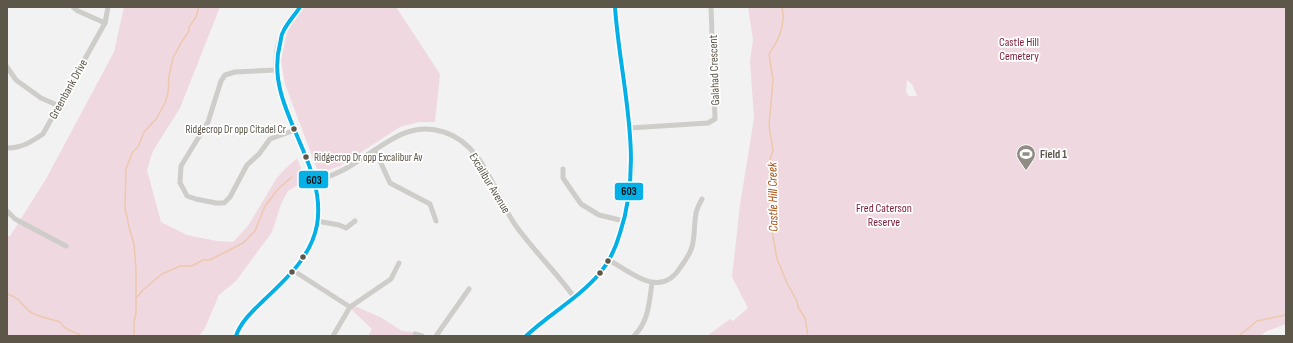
<svg xmlns="http://www.w3.org/2000/svg" width="1293" height="343" font-family="'Sofia Sans Condensed',sans-serif">
<style>
.green{fill:#f0d8e1;fill-rule:evenodd}
.lines{fill:none;stroke-linecap:round;stroke-linejoin:round}
.stream{stroke:#ecc8ad;stroke-width:1.5}
.minor{stroke:#cecdc9;stroke-width:5}
.bus-1-casing{stroke:#fff;stroke-width:7}
.bus-1{stroke:#05b0e7;stroke-width:4}
.bus-dot{fill:#5d5749;stroke:#fff;stroke-width:1.5}
.labels{text-anchor:middle;stroke-width:3.5;stroke-linejoin:round;paint-order:stroke}
.bus-label{font-size:11px;fill:#5d5749;stroke:#fff;text-anchor:end}
.park-label{font-size:12px;fill:#7d1b37;stroke:#fff}
.street-label{font-size:12px;fill:#5d5749;stroke:#fff}
.poi-label{font-size:12px;font-weight:bold;fill:#5d5749;stroke:#fff;text-anchor:start}
.water-label{font-size:13px;font-style:italic;fill:#a85112;stroke:#fff}
.line-badge{stroke:#fff;stroke-width:1.5}
.pale-badge-label{font-size:11px;text-anchor:middle;font-weight:bold;fill:#111}
</style>
<rect width="100%" height="100%" fill="#f2f2f2"/>
<g class="green">
<polygon points="124,7 220,7 180,108 153,151 147,170 161,222 187,235 217,241 233,242 248,226 276,179 282,172 297,158 306,180 288,191 281,204 272,232 236,281 219,295 205,328 199,336 7,336 7,236 10,236 46,179 114,52"/>
<polygon points="303,7 396,7 440,74 435,122 419,122 400,127 340,166 323,172 317,169 285,84 281,61 287,31"/>
<path d="M748,7H1286V324L1267,331L1260,336H707L730,319L733,321L748,308L732,277L740,205L754,118L750,61L753,40ZM907,80L912,84L917,96H909L906,92Z"/>
<polygon points="355,306 382,318 402,331 412,332 413,336 368,336 372,329 351,309"/>
</g>
<g class="lines">
<g class="stream">
<path d="M782,7C786,23 779,40 769,54L773,80L769,126L773,150L769,163L771,225L777,259L787,283L797,301L798,307L805,318L808,336"/>
<path d="M7,294C22,298 22,307 32,313C40,317 51,319 60,322C65,331 74,331 82,336"/>
<polyline points="137,297 144,289 162,274 180,266 192,266 203,260 210,260 243,243 255,231 265,206 278,189 292,177"/>
<polyline points="134,336 134,322 136,313 136,269 134,244 129,227 125,208 126,169 132,153 138,147 144,132 156,119 165,103 168,93 169,76 173,58 181,43 189,31 189,27 196,17 199,7"/>
<polyline points="1239,336 1257,321 1286,315"/>
</g>
<g class="minor">
<polyline points="73,7 78,11 105,23"/>
<polyline points="7,67 16,80 41,98 59,106"/>
<polyline points="276,70 235,72 225,75 221,81 208,122 181,166 180,183 184,190 187,196 196,199 216,203 224,203 230,197 247,165 259,154 270,139 295,130"/>
<polyline points="630,128 708,123 715,119 711,7"/>
<path d="M7,148C22,148 31,142 43,134L105,23L108,7"/>
<polyline points="375,150 390,183 430,204 436,221"/>
<polyline points="563,169 563,178 581,204 599,215 624,221"/>
<path d="M315,182C325,178 336,174 345,169C365,158 391,136 411,131C422,128 434,129 444,132C485,145 494,195 516,226C534,251 556,272 574,297"/>
<polyline points="7,211 15,219 66,246"/>
<polyline points="317,221 339,225 346,228 355,221"/>
<path d="M609,260C632,273 660,299 680,268C685,261 690,254 692,247C695,236 694,224 696,213C697,208 700,203 702,199"/>
<polyline points="294,271 350,307"/>
<polyline points="415,334 422,336"/>
<path d="M236,336C240,322 251,313 261,303C289,276 318,252 318,210C318,139 237,73 300,7"/>
<polyline points="333,336 350,307 391,279 399,263"/>
<polyline points="436,336 469,289"/>
<path d="M526,336C549,312 579,298 600,273C611,259 618,241 623,224C628,204 632,184 632,164C632,111 617,59 615,7"/>
<path d="M634,336C649,321 649,303 652,283"/>
</g>
<defs>
<g id="bus-1">
<path d="M236,336C241,321 253,311 264,300C286,279 311,257 317,225C328,161 263,107 280,44C281,40 281,35 283,32C287,23 295,15 300,7"/>
<path d="M526,336C549,314 579,298 600,273C610,261 616,247 620,233C645,158 620,82 615,7"/>
</g>
</defs>
<use href="#bus-1" class="bus-1-casing"/>
<use href="#bus-1" class="bus-1"/>
</g>
<defs>
<symbol id="stadium-pin" viewBox="-11 -11 22 30"><path d="M0 17L-7.5 6A9.5 9.5 0 1 1 7.5 6Z" fill="#918d84" stroke="#fff"/><path d="M0-5a6.5 5 0 1 0 0 10a6.5 5 0 1 0 0-10ZM-3.5-1.8h7v3.6h-7Z" fill="#fff"/></symbol>
</defs>
<g fill-rule="evenodd">
<use href="#stadium-pin" x="1015" y="143" width="22" height="30"/>
</g>
<g class="bus-dot">
<circle cx="294" cy="129" r="3.5"/>
<circle cx="306" cy="157" r="3.5"/>
<circle cx="303" cy="257" r="3.5"/>
<circle cx="608" cy="261" r="3.5"/>
<circle cx="292" cy="272" r="3.5"/>
<circle cx="600" cy="273" r="3.5"/>
</g>
<g class="labels">
<g class="bus-label">
<text x="286" y="133">Ridgecrop Dr opp Citadel Cr</text>
<text x="314" y="161" text-anchor="start">Ridgecrop Dr opp Excalibur Av</text>
</g>
<g class="park-label">
<text x="1019" y="46">Castle Hill<tspan x="1019" dy="14">Cemetery</tspan></text>
<text x="884" y="212">Fred Caterson<tspan x="884" dy="14">Reserve</tspan></text>
</g>
<g class="street-label">
<text transform="translate(714 70) rotate(-92)" y="4">Galahad Crescent</text>
<text transform="translate(68 89) rotate(-61)" y="4">Greenbank Drive</text>
<text transform="translate(490 183) rotate(59)" y="4">Excalibur Avenue</text>
</g>
<g class="poi-label">
<text x="1040" y="158">Field 1</text>
</g>
<g class="water-label">
<text transform="translate(772 197) rotate(-91)" y="5">Castle Hill Creek</text>
</g>
</g>
<g class="line-badge">
<rect x="298" y="170" width="31" height="19" rx="4" fill="#05b0e7"/>
<rect x="614" y="182" width="30" height="19" rx="4" fill="#05b0e7"/>
</g>
<g class="pale-badge-label">
<text x="314" y="184">603</text>
<text x="629" y="195">603</text>
</g>
<rect width="1293" height="343" fill="none" stroke="#5d5749" stroke-width="16"/>
</svg>
